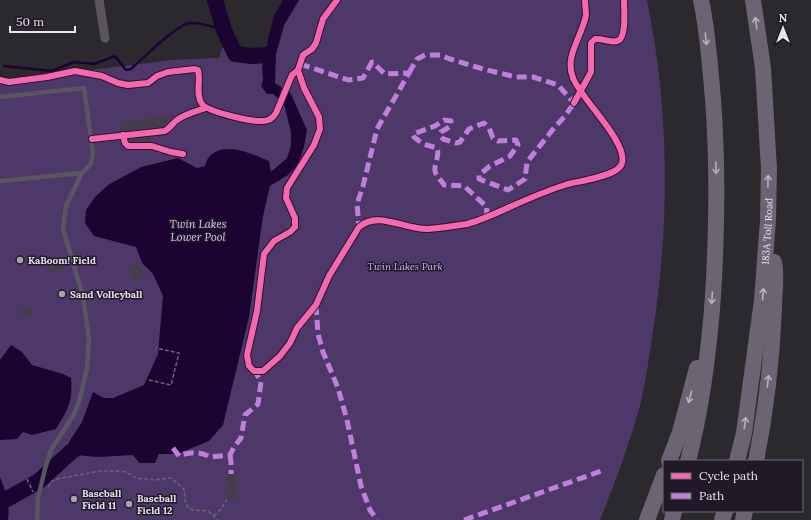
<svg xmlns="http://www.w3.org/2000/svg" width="811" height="520" font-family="Lora,serif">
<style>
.green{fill:#4e3869}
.water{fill:#1c0432}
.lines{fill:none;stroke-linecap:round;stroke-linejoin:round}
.stream{stroke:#1c0432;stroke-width:2.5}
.river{stroke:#1c0432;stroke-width:16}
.building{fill:#453c4e}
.path{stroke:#69656e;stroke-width:1.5;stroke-dasharray:4 2;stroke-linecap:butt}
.lane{stroke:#5a5560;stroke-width:4.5}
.street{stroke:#5a5560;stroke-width:9}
.highway{stroke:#6b6473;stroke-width:16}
.quiet{stroke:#c07fdc;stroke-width:5;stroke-dasharray:10 5;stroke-linecap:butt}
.cycleway-casing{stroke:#201a28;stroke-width:8}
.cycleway{stroke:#f766af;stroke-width:6}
.oneway{stroke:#b7b1bd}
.poi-dot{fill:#a6a3ab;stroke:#201a28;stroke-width:1.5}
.labels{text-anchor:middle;stroke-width:3;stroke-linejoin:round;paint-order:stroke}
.street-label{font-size:10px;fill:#e9e5ef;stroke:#201a28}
.poi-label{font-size:10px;font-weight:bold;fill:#e9e5ef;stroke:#201a28;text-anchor:start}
.park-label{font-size:10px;font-style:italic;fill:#d1b5f6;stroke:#201a28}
.water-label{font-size:11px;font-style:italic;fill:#d8c6f2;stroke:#201a28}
</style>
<rect width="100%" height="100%" fill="#2b282e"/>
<path class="green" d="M299,0H647C669,107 670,217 654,325C650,352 646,380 640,406C629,445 615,483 600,520H0V81L172,60L219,58L222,48L267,51L279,45L284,25Z"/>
<g class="water">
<path d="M283,0H299L284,25L276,54L275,83L291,94L307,130L304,147L298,164L288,175L270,186L263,216L249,317L223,425L209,441L177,454H159L155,463H139L133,455L98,457L75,455L66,461L63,457L64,451L68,450L69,442L82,422L93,392L104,398H113L144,385L158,354L163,296L153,274L142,263L136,247L94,236L85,223L86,210L95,197L108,185L141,167L178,158L197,168L205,166C206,163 207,159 209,157C224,140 252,154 269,161L271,172L287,158L291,146V132L284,104L273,94H267L261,86L263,80L262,67L273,18Z"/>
<path d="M11,345L22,352L32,365L63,374L71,378C73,402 68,409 56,429L32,435L23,432L17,439L0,440V360Z"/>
<path d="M0,477C6,492 10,504 8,520H0Z"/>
</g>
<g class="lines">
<path class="stream" d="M4,66L52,71L74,62L94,64L115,56L126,70L131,69C142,59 177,24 190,23C201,22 214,27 224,30"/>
<g class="river">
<polyline points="215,0 224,30 235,54 252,56 267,55"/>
<polyline points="0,503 39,481 72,451 81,445"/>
</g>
</g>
<g class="building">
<polygon points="167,115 169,128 147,131 149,144 133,146 131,132 121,134 119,122 149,119 149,117"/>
<polygon points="61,255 63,271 48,273 46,257"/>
<polygon points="137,262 145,275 135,281 127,268"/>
<polygon points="21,308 34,309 33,317 21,316"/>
<polygon points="227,474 238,475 236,500 225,499"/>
</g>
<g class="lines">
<g class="path">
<polyline points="149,380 171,385 179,353 156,348"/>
<polyline points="27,479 33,492"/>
<polyline points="48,487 52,481 57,479 100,471 117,471 126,472 136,478 154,480 171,478 184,489 185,500 187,506 193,510 208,511 218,520"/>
<polyline points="214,516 222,508 227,499"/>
</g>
<g class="lane">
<polyline points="0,97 84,88 93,153 91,164 82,173"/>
<polyline points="0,181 82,173 66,206 63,229 83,296 89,339 87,368 79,402 73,416 51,450 45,469 38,498 37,520"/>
</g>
<polyline class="street" points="99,0 105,38"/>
<g class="highway">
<polyline points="669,461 680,432 697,368"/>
<path d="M688,461C702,407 709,352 713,296C717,231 718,165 713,99C710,67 708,32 701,0"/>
<path id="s1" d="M737,461L744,433L762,300L768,220L769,169L763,68L753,0"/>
<path d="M756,461C766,411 772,359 774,308C774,293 777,277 774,262"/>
<polyline points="647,520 664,475"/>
<polyline points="672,520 674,511"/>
<polyline points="722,520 725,511"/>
<polyline points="743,520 745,511"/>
</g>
<g class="quiet">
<polyline points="300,64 348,80 363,78 372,62 385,74 409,73 377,129 363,186 357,204 359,227"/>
<polyline points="409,73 417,59 425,55 440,55 450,59 483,69 516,77 533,77 558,85 574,103"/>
<path d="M486,218L487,207L464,186L444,185C442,181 436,176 435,171C434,163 440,156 437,148L423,144L414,137L413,134L435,126L444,120L451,121V126L441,132L440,134L443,139L456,143L460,142L469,129L484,123L489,128L493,138L498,141L516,140L518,145L510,156L490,166L479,175V179L508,190L525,179L527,162L554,128L565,116L576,100"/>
<polyline points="316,305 318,334 323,352 338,388 347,420 361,486 370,510 377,520"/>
<path d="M173,448L179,456C188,452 201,451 210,457L230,455L234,447L241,438L245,415L258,404L261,382L255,371"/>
<polyline points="230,455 231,462 231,474"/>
<polyline points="464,520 604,470"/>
</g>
<defs>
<g id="cycleway">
<path d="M298,70L304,88L319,117L320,129L314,145L287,188L286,198L295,218V227L290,232L274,241L264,254L257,311L247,355L249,366L254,371H263L280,356L290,343L297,328L316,305L329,276L359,227C379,210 404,230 428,229C440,228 454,226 467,224C482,220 497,213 512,206C530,198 548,190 568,184C580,181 619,176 622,163C628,142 581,99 573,78C564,56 582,37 586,15C586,10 585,5 585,0"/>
<path d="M0,80L9,82L47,77L75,71L102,76L118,83L128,85L148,83L157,76L168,72L195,69L198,70C201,81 195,95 202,104C208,112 252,122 263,121C269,121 273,118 276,113L292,75L298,70L303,55L312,49L316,43L323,19L337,0"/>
<path d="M574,103L591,72V43L595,39C602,38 610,43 617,41C627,39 624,9 624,0"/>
<polyline points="123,135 125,143 128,146 152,146 171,152 183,154"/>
<path d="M92,139L165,131C170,128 172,124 177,120C185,114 197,111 206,108"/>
</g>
</defs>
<use href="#cycleway" class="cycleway-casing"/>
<use href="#cycleway" class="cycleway"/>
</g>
<defs><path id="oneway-shaft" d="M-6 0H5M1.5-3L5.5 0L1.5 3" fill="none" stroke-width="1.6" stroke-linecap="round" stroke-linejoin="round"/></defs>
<g class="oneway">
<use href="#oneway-shaft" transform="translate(756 23) rotate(-98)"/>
<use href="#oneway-shaft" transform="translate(706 39) rotate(83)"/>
<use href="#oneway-shaft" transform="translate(716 168) rotate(88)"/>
<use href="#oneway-shaft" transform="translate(768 181) rotate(-89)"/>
<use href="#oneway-shaft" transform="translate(763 294) rotate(-86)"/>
<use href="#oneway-shaft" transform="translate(712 298) rotate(94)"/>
<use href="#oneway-shaft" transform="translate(768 381) rotate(-83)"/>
<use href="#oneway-shaft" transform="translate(690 397) rotate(105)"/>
<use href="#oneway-shaft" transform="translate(745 423) rotate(-82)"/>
</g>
<g class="poi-dot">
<circle cx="20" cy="260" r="4"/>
<circle cx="62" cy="294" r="4"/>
<circle cx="74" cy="499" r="4"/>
<circle cx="129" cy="504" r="4"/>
</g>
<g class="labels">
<g class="street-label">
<text dy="4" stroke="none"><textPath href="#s1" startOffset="232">183A Toll Road</textPath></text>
</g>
<g class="poi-label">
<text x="28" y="264">KaBoom! Field</text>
<text x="70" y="298">Sand Volleyball</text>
<text x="82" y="497">Baseball<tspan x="82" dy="12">Field 11</tspan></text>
<text x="137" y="502">Baseball<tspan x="137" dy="12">Field 12</tspan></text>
</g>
<g class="park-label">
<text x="405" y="270">Twin Lakes Park</text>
</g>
<g class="water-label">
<text x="198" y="228">Twin Lakes<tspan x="198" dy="13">Lower Pool</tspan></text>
</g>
</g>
<rect x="663" y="460" width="140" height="52" fill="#201a28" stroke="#706b78"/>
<rect x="671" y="473" width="20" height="6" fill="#f766af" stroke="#706b78"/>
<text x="699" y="480" font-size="12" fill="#e9e5ef">Cycle path</text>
<rect x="671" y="493" width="20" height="6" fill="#c07fdc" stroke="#706b78"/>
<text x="699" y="500" font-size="12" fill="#e9e5ef">Path</text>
<g transform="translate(783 28)" stroke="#201a28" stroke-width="3" paint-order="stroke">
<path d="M0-3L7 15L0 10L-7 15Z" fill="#e9e5ef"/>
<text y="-6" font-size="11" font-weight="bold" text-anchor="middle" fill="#e9e5ef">N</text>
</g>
<path d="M10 26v6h65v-6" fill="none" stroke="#e9e5ef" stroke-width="2"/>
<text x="16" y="26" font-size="12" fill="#e9e5ef" stroke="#201a28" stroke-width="3" paint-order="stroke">50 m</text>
</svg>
